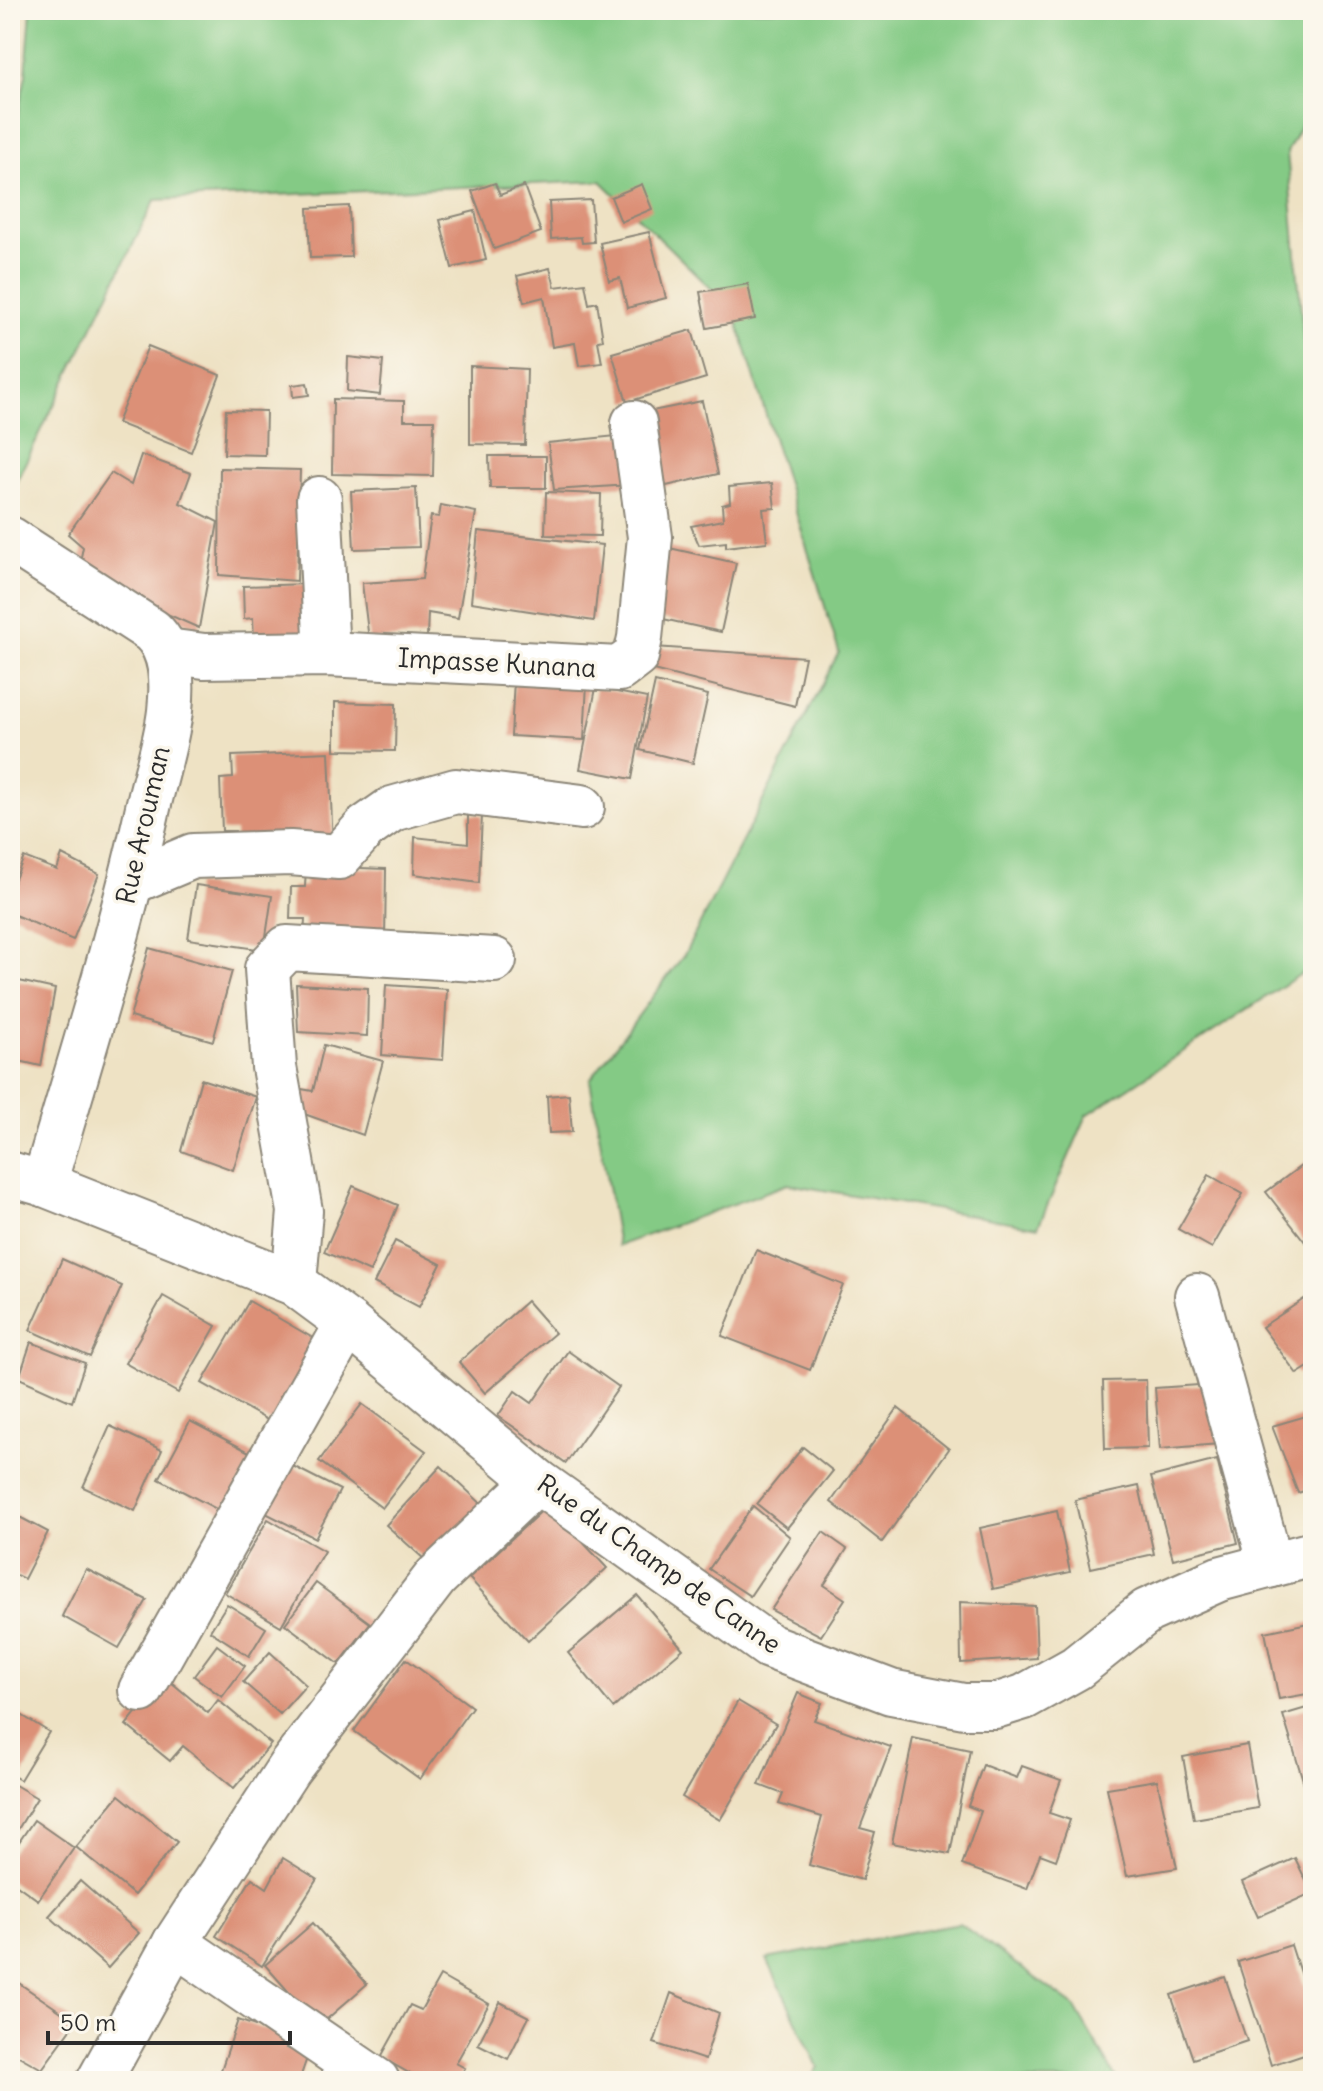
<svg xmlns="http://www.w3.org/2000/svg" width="1323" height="2091" font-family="Delius,sans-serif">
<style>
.green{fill:#84ca85;stroke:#587a58;stroke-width:2}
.building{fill:#dc9077}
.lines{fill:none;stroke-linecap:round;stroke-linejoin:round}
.minor-casing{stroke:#8c8678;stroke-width:48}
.minor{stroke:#fff;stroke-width:44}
.labels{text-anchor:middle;stroke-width:7;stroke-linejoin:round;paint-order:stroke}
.street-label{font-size:26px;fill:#2b2b2b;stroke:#fbf7ec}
</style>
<rect width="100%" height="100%" fill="#fbf7ec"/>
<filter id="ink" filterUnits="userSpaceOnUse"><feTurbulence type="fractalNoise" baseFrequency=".0125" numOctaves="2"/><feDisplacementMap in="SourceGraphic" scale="16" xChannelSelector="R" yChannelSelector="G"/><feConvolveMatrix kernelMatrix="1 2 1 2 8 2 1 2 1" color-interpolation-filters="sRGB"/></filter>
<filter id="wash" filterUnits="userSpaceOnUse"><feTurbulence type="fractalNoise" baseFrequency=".006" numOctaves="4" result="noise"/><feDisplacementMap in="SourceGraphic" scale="32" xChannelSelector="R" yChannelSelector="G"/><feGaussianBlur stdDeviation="1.8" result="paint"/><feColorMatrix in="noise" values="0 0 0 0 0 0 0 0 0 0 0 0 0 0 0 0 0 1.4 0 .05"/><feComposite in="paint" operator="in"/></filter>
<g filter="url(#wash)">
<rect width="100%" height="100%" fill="#eee2c4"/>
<g class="green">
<polygon points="31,10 1313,10 1313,103 1287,152 1308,391 1313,394 1313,966 1087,1115 1038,1227 788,1184 618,1246 590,1080 684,955 839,652 734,311 601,181 155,200 15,484 10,481 10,150 26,75"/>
<polygon points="959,1923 1074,2006 1118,2081 808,2081 818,2067 767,1959"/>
</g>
<g id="blocks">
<g class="building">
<polygon points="495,183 500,195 524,186 541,232 494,249 472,191"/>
<polygon points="642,184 652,209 621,222 611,197"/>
<polygon points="591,200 594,242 582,243 581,237 551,239 549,202"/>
<polygon points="349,206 351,257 310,258 308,208"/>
<polygon points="475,211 486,260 452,268 440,220"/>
<polygon points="649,232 666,298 627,308 620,278 609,281 600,243"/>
<polygon points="550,268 555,287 585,283 589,304 597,302 603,340 598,341 602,363 579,366 575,343 552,347 544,297 524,302 517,276"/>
<polygon points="748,284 755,319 707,328 700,292"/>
<polygon points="692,330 706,378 627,402 612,353"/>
<polygon points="148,346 220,375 191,452 117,423"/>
<polygon points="348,357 383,361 380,395 347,391"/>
<polygon points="470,366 527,369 525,445 470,444"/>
<polygon points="307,383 309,395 293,397 292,385"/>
<polygon points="333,399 404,401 404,420 434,420 433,476 332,474"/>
<polygon points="702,401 718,474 662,487 647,412"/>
<polygon points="226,410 266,411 265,455 224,454"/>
<polygon points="626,435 630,485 554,490 548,443"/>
<polygon points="141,455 191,473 180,503 218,522 199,628 142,603 81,557 83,547 68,534 111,473 131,485"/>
<polygon points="489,456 546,456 546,488 490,488"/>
<polygon points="220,468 300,470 297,581 219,575"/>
<polygon points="772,483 775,508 763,509 767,542 726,547 726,542 699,545 691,526 723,520 722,505 730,503 729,487"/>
<polygon points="416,488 419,547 354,549 351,491"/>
<polygon points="546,492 601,494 600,536 545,535"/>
<polygon points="441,505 476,512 458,618 428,613 427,636 369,640 362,583 422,579 431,516 439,517"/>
<polygon points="478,531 602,545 594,621 471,602"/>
<polygon points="665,547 736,563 721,632 650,616"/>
<polygon points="307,584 309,636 254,638 253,618 244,619 243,586"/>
<polygon points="654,647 805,657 795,706 653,670"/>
<polygon points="514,679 587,683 584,740 511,736"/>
<polygon points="655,682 708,695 693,763 640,750"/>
<polygon points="596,688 647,698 632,779 580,769"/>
<polygon points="335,702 396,704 395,751 335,750"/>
<polygon points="329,752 333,847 236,850 235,831 222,831 220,779 233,778 232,756"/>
<polygon points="468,814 482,815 479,883 414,874 415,837 468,843"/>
<polygon points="62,855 99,874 73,940 10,913 10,891 24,857 57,870"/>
<polygon points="306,866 386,869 385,941 304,939 305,919 290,919 291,887 305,887"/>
<polygon points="196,885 272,896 264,950 188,939"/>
<polygon points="149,948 232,971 213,1041 130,1017"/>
<polygon points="10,979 55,989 41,1066 10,1059"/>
<polygon points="296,984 368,988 367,1036 298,1032"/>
<polygon points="386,985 447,989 443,1060 382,1055"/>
<polygon points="324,1045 383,1061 363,1135 296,1111 301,1089 313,1091"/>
<polygon points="201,1079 256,1097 233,1170 181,1151"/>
<polygon points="569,1094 572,1132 549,1133 547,1096"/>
<polygon points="1313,1157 1313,1252 1266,1192"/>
<polygon points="1209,1175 1243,1194 1212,1248 1178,1229"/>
<polygon points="353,1186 398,1205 370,1272 324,1252"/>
<polygon points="395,1241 441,1264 419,1307 374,1283"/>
<polygon points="756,1250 843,1285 810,1370 722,1336"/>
<polygon points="62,1259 122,1286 90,1357 30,1330"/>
<polygon points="1313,1293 1313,1364 1297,1374 1262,1327"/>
<polygon points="163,1296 216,1326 178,1393 125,1363"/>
<polygon points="249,1301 325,1345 278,1426 202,1383"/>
<polygon points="527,1301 555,1333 485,1393 459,1362"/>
<polygon points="31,1342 85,1363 72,1402 19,1378"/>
<polygon points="568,1351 619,1387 566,1463 498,1416 515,1391 532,1403"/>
<polygon points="1146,1380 1148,1448 1105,1449 1103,1381"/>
<polygon points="1214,1384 1219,1444 1160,1449 1155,1388"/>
<polygon points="362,1404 426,1451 382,1508 319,1461"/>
<polygon points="898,1408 949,1449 882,1542 831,1502"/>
<polygon points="1313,1414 1313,1488 1298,1493 1272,1426"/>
<polygon points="190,1421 255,1455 224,1513 159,1479"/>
<polygon points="110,1426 162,1450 135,1511 83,1487"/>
<polygon points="803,1447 833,1471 787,1528 757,1504"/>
<polygon points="273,1456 340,1490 315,1538 248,1504"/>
<polygon points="1217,1460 1238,1543 1173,1559 1151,1477"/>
<polygon points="441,1466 488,1510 433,1567 386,1525"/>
<polygon points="1139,1486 1154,1554 1091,1568 1075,1500"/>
<polygon points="548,1505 607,1568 528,1641 469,1578"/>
<polygon points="753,1506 790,1537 750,1596 709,1569"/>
<polygon points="1057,1511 1070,1572 993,1589 980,1528"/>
<polygon points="10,1512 48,1532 24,1579 10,1572"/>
<polygon points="268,1519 324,1551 281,1626 225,1593"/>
<polygon points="823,1532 847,1549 824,1585 845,1599 821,1636 771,1610"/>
<polygon points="86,1569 147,1600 119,1648 62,1616"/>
<polygon points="316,1583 370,1623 339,1664 285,1624"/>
<polygon points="637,1595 683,1649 613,1708 568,1653"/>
<polygon points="960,1602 1035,1606 1037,1658 961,1663"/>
<polygon points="227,1604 266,1628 249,1656 210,1631"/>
<polygon points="1313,1622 1313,1693 1279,1699 1265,1632"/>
<polygon points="217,1645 245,1666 222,1697 194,1676"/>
<polygon points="270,1652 306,1685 280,1714 243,1682"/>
<polygon points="406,1659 472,1707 420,1779 354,1731"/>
<polygon points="165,1677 208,1713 218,1700 271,1744 234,1788 183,1746 170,1761 126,1725"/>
<polygon points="798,1693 822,1703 814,1720 891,1747 860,1828 875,1832 862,1880 809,1865 822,1817 779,1804 783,1794 759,1785"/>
<polygon points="738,1701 776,1724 720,1820 682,1797"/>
<polygon points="1313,1706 1313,1788 1306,1790 1283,1715"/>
<polygon points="10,1708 49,1732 20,1780 10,1774"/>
<polygon points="913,1738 970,1750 950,1854 892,1843"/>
<polygon points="1247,1745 1258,1808 1194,1819 1183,1757"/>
<polygon points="983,1765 1017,1778 1022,1766 1061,1780 1049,1813 1070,1820 1056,1860 1040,1854 1027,1889 962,1865 981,1811 968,1806"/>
<polygon points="1157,1780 1177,1868 1127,1876 1107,1788"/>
<polygon points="10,1782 37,1798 18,1829 10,1824"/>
<polygon points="119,1795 177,1842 134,1895 76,1847"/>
<polygon points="34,1820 74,1848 38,1900 10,1880 10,1855"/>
<polygon points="283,1858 317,1879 262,1966 216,1936 252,1878 267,1888"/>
<polygon points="1295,1858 1312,1893 1258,1917 1242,1882"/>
<polygon points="80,1881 139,1933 108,1968 49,1916"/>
<polygon points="313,1923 367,1984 319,2026 265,1965"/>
<polygon points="1291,1945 1313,2013 1313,2051 1271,2065 1238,1962"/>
<polygon points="440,1976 489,2004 456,2063 465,2068 457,2081 423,2081 381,2057 410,2005 421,2010"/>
<polygon points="10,1977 76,2022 42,2069 10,2051"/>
<polygon points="1225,1977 1247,2041 1193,2059 1171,1995"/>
<polygon points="671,1993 719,2013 705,2060 654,2043"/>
<polygon points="500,2002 529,2017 508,2059 478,2044"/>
<polygon points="238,2020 289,2038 286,2048 308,2055 299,2081 244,2081 220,2073"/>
</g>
</g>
</g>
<g filter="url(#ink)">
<use href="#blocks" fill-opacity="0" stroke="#8c8678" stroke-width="2"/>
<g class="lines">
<defs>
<g id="minor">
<polyline points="319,499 327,654"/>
<path d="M10,539L152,631C173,651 173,683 170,711C166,745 154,779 147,812C119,938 80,1061 44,1184"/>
<polyline points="167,651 204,656 327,654 619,669 636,656 640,638 650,537 634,423"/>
<polyline points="131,882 193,856 290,853 339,857 365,828 392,809 456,791 582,807"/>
<polyline points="10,1174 44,1184 294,1283 348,1323 537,1481 769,1646 891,1692 964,1706 995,1706 1024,1697 1076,1668 1147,1611 1219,1579 1313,1554"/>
<polyline points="294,1283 300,1211 274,1067 267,969 287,948 494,960"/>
<polyline points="1197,1296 1271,1565"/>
<polyline points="141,1690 348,1323"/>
<polyline points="175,1943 377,2081"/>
<polyline points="99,2081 175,1943 289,1768 436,1577 537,1481"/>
</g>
</defs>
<use href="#minor" class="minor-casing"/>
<use href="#minor" class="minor"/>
</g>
</g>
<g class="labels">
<g class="street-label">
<text transform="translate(497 663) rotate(3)" y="9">Impasse Kunana</text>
<text transform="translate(143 825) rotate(-77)" y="9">Rue Arouman</text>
<text transform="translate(659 1564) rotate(35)" y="9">Rue du Champ de Canne</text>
</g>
</g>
<rect width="1323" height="2091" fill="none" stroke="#fbf7ec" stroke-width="40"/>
<path d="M48 2031v12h242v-12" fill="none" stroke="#2b2b2b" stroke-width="4"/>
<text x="60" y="2031" font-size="24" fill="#2b2b2b" stroke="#fbf7ec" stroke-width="6" paint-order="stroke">50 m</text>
</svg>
